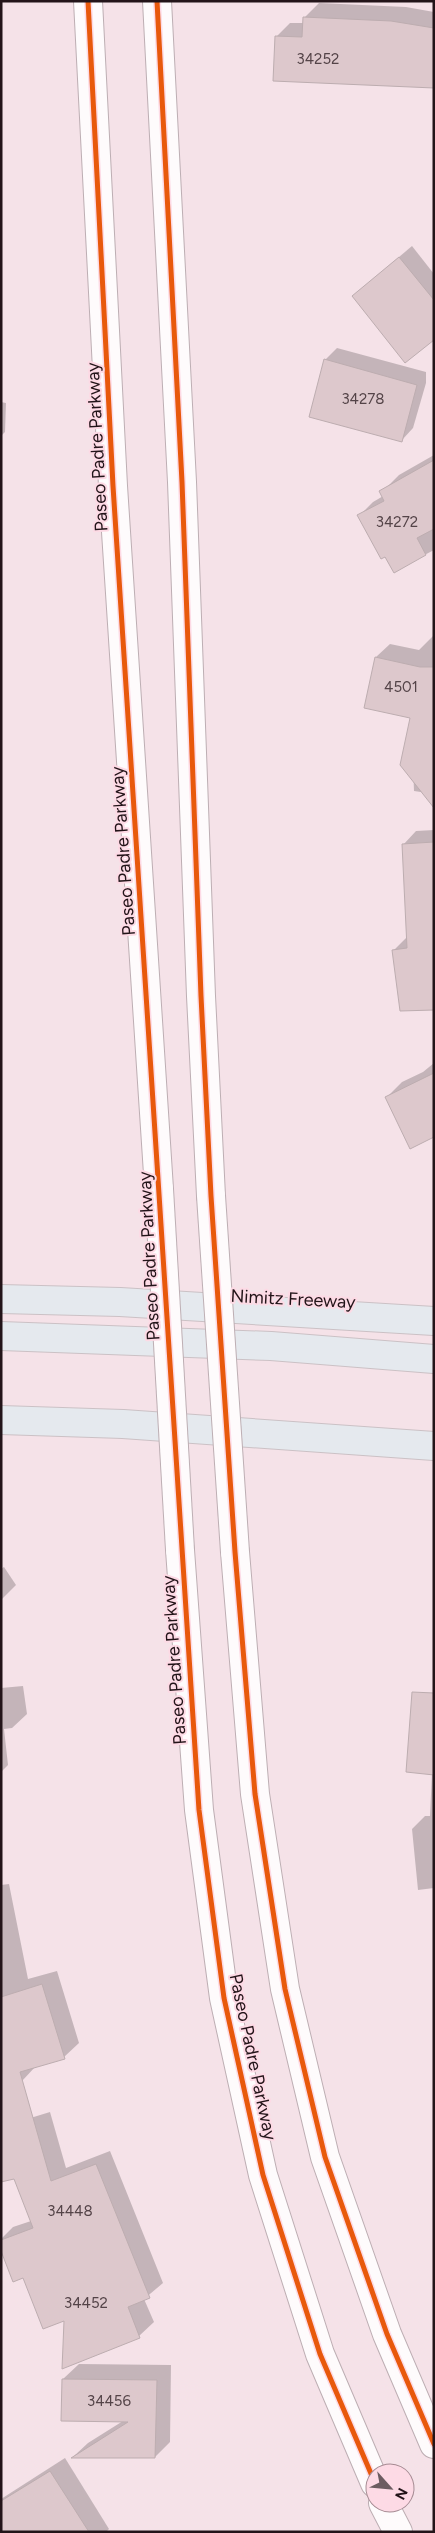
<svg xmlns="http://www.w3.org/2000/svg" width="435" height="2533" font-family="Figtree,sans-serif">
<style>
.shadow{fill:#0003}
.building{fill:#ddc8cc;stroke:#bdadb0}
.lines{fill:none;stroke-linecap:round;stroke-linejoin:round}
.secondary-casing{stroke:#bdaeb3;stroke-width:30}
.motorway-casing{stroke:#cbc1c5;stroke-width:30}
.secondary{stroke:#fefbfc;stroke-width:28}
.motorway{stroke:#e5e9ee;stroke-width:28}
.secondary-bridge-casing{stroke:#bdaeb3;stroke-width:30;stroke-linecap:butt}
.secondary-bridge{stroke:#fefbfc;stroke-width:28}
.cycleway-casing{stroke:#fddae5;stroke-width:8}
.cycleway{stroke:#e8590c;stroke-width:5}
.labels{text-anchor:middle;stroke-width:4;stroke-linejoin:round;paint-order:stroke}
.number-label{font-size:15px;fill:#544448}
.street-label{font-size:18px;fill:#231419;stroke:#fddae5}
</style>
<rect width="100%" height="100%" fill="#f5e2e8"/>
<g class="shadow">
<polygon points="319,3 406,7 434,12 434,86 276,37 290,23 304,23 305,17"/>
<polygon points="412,246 434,274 434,338 353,296"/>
<polygon points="337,348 426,372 426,383 413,428 402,440 325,360"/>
<polygon points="1,402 6,403 5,432 1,436"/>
<polygon points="434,455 434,550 394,571 359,516 373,502 385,495 385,489 399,475"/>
<polygon points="434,635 434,794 414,791 411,717 376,657 390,644 419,650"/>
<polygon points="434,830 434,1005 393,951 407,937 403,845 416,831"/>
<polygon points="434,1063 434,1136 387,1097 402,1082 423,1072"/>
<polygon points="4,1567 16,1585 1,1600 1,1569"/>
<polygon points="23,1686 27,1714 12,1728 4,1729 8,1765 1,1772 1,1688"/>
<polygon points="434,1729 434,1888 418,1890 412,1829 425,1816 430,1816"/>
<polygon points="9,1884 28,1979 57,1971 79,2043 64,2057 36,2066 22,2081 1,2086 1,1885"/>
<polygon points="50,2112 66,2168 110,2151 163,2283 144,2299 154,2322 139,2336 65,2319 24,2277 1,2247 1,2239 13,2227 31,2221 1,2127"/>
<polygon points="79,2364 171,2365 170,2442 155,2457 74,2456 88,2443 123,2421 63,2379"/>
<polygon points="65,2458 109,2529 106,2532 1,2532 1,2499"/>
</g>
<g class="building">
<polygon points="303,17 391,21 434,28 434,88 273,81 275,36 302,37"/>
<polygon points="399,257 434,300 434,340 405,363 352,296"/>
<polygon points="324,359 417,385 402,442 309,417"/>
<polygon points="434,460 434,529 417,538 426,555 394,573 385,557 381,559 357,515 384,501 379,491"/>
<polygon points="375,657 420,667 434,667 434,808 400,765 410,718 364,708"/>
<polygon points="434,842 434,1010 400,1011 392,950 407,948 402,844"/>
<polygon points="434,1073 434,1137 410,1149 385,1097"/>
<polygon points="412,1692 434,1693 434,1775 406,1772"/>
<polygon points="42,1984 65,2059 20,2072 51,2181 96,2164 150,2298 128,2307 140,2338 62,2369 64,2321 43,2329 23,2278 13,2282 1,2251 1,2240 33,2228 14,2179 1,2182 1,1997"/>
<polygon points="62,2379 157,2380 155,2458 71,2458 128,2422 61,2421"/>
<polygon points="50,2471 89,2532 1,2532 1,2501"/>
</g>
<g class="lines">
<defs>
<g id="secondary">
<polyline points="88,1 113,486 159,1189"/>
<polyline points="157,1 182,482 201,996 211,1196"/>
<polyline points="180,1550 199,1810 224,1998 263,2175 320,2354 375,2483"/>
<polyline points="235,1552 255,1794 285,1989 325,2157 387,2334 434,2444"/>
<polyline points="383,2503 398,2532"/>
</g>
<g id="motorway">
<polyline points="1,1299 120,1302 434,1321"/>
<polyline points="1,1336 271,1346 434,1359"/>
<polyline points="1,1420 123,1424 434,1446"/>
</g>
</defs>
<use href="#secondary" class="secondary-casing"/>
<use href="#motorway" class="motorway-casing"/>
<use href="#secondary" class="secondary"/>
<use href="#motorway" class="motorway"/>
<defs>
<g id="secondary-bridge">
<polyline points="159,1189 180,1550"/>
<polyline points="211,1196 235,1552"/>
</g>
</defs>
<use href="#secondary-bridge" class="secondary-bridge-casing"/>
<use href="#secondary-bridge" class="secondary-bridge"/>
<defs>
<g id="cycleway">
<polyline points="88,1 113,486 199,1810 224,1998 263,2175 320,2354 375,2483"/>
<polyline points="157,1 182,482 201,996 211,1196 235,1552 255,1794 285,1989 325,2157 387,2334 434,2444"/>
</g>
</defs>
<use href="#cycleway" class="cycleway-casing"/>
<use href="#cycleway" class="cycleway"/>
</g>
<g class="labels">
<g class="number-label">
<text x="318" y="64">34252</text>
<text x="363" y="404">34278</text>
<text x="397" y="527">34272</text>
<text x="401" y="692">4501</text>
<text x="70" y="2216">34448</text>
<text x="86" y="2308">34452</text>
<text x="109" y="2406">34456</text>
</g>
<g class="street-label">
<text transform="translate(97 447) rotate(-93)" y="6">Paseo Padre Parkway</text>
<text transform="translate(123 851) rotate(-94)" y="6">Paseo Padre Parkway</text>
<text transform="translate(149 1256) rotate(-93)" y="6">Paseo Padre Parkway</text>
<text transform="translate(293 1299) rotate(3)" y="6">Nimitz Freeway</text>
<text transform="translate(174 1660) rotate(-94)" y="6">Paseo Padre Parkway</text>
<text transform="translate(253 2057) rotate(78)" y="6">Paseo Padre Parkway</text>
</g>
</g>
<rect width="435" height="2533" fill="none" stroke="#231419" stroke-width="5"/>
<g transform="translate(390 2488) rotate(117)"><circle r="24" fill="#fddae5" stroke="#a68b93"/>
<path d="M0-4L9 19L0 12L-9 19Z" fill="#6c5c61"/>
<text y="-8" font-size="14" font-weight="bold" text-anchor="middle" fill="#231419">N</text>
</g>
</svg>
